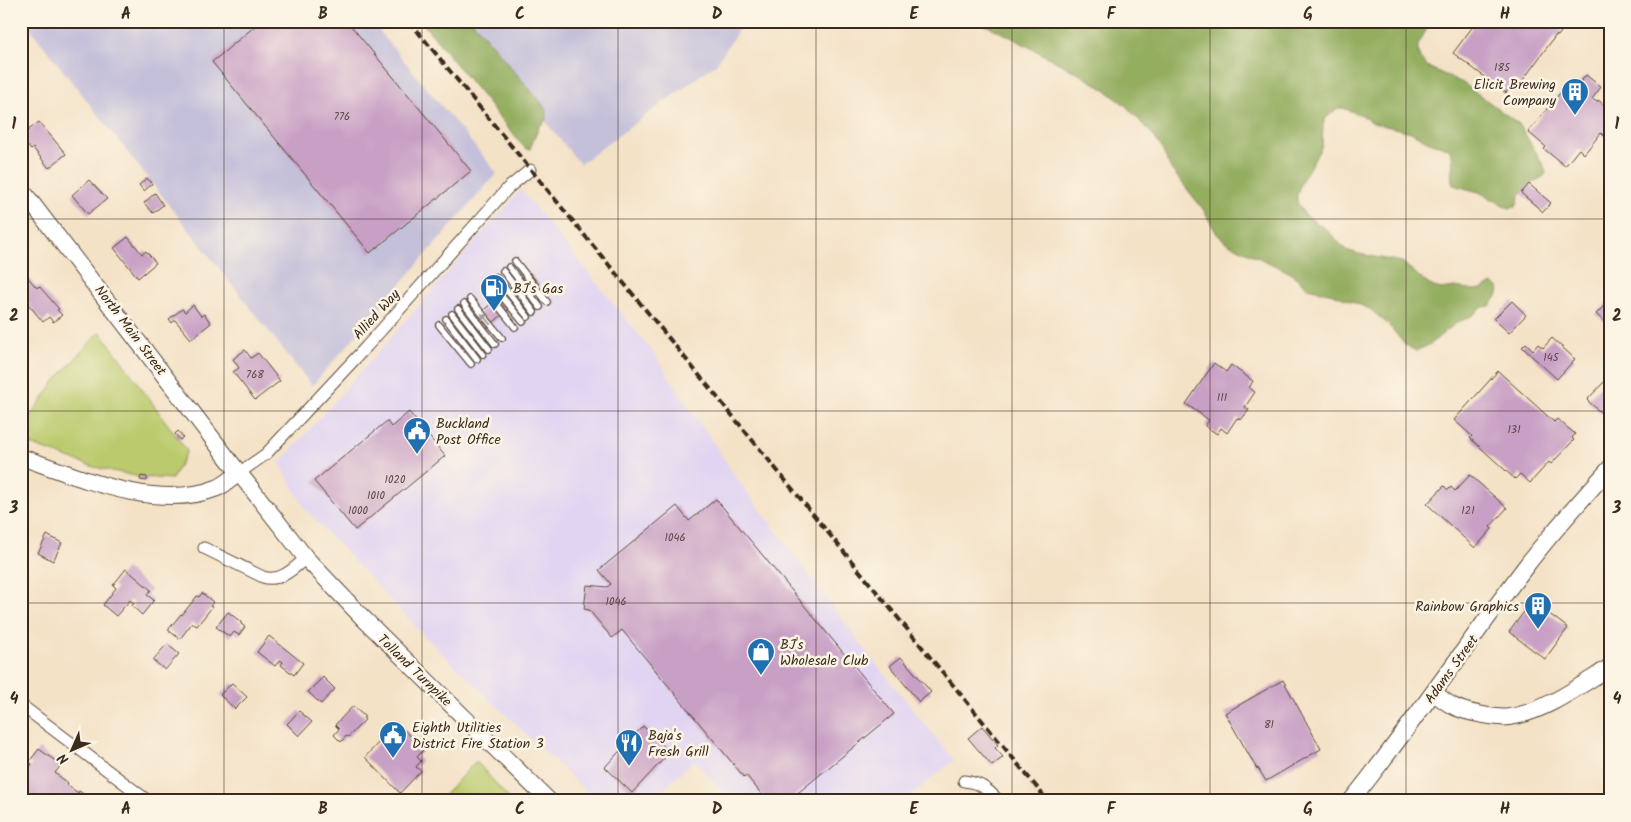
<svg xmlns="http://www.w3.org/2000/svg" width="1631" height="822" font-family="Kalam,sans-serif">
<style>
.built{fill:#e1d4f3}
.industrial{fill:#c5c0da}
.green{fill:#bbca6d;stroke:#7b7a46}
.forest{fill:#94ae60;stroke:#686c3f}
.building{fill:#c89fc5}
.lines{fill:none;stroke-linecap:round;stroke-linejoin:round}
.lane-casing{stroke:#574637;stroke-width:8}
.street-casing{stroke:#574637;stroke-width:13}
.secondary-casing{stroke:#574637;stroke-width:18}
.lane{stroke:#fff;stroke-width:5.5}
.street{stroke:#fff;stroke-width:11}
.secondary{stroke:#fff;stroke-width:16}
.rail{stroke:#3b2a1e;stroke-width:4;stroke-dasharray:8 4;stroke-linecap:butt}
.oneway{fill:#a79f9a}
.grid{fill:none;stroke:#3b2a1e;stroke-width:1;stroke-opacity:0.55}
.labels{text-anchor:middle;stroke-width:5;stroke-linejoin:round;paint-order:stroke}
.number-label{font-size:11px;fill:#5e4748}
.poi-label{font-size:14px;fill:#3b2a1e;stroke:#fcf5e5;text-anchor:start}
.street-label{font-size:14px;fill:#3b2a1e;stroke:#fcf5e5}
.neatline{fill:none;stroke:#3b2a1e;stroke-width:2}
.grid-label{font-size:16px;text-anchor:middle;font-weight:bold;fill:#3b2a1e}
</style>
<rect width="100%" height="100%" fill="#fcf5e5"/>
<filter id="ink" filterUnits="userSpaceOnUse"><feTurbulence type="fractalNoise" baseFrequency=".02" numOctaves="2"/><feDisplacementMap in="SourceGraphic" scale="10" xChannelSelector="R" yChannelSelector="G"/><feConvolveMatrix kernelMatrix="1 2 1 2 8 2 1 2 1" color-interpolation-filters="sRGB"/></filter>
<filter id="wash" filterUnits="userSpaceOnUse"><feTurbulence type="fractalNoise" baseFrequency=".0096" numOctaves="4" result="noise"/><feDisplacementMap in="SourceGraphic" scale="20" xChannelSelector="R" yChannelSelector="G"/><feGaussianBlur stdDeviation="1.12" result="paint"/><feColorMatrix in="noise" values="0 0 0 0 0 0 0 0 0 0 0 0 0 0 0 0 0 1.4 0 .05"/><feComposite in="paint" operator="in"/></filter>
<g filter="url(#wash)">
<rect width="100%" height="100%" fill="#f4e2c7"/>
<polygon class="built" points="521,190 652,351 738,480 876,664 954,760 904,801 731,801 694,760 652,801 596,801 434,646 305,509 280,463"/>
<g class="industrial">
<polygon points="24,21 371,21 497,173 312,386"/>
<polygon points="463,21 744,21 717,63 580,164"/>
</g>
<g class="green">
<polygon points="100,331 187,451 172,479 140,477 94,467 21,441 21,429 56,380"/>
<polygon points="476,761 511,801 439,801"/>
</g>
<g class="forest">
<polygon points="421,21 472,21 542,104 547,113 546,120 539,127 530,149 526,149 521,144"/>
<path d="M977,21H1431L1418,45V52L1420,59L1430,68L1463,83L1519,124L1544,166L1546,173L1544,176C1537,181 1524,186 1520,195C1518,199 1518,203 1516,207L1509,208L1479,192L1453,185C1448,171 1458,162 1448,148L1429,142L1411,132L1373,123L1362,115L1343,108L1337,109L1326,118L1323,124L1322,146L1301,182L1297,195V202L1304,214L1327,230L1346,250L1359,254L1402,262L1428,284L1434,287L1441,289L1455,287L1475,290L1481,289L1493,284L1499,288L1498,295L1490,306L1483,307L1473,315L1455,324L1429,345L1416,351L1405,345L1389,325L1370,309L1333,294L1307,288L1298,279L1287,271L1227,243L1217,234L1203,209L1171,169L1160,145L1152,134L1125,105L1104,89L1081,75L1005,34Z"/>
</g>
<g id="blocks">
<g class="building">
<polygon points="261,21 347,21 471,171 370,253 212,62"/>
<polygon points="1477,21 1569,21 1558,36 1556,35 1520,84 1515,80 1506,93 1453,53"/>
<polygon points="21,66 28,73 21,79"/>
<polygon points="1586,75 1601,87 1592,99 1597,102 1598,100 1610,110 1610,129 1604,136 1601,133 1584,154 1579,149 1565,166 1544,149 1546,147 1528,132 1560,93 1563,96 1574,83 1577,86"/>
<polygon points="39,122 66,154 49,168 33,148 31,150 21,139 23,136 22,135"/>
<polygon points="147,178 152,184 144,191 139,185"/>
<polygon points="89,180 107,199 88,214 72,195"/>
<polygon points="1529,184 1551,203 1543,212 1521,193"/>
<polygon points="155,193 163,205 153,213 144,203"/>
<polygon points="128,237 142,254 146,251 156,263 138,278 114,248"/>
<polygon points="529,272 539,284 458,352 448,340"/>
<polygon points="25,274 37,288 39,286 59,309 57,310 62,315 53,322 49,317 43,322 24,299 29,294 28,293 21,299 21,277"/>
<polygon points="1610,300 1610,327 1596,314"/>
<polygon points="1512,301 1526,315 1509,333 1494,319"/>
<polygon points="193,305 201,316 204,314 211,323 191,339 175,320 172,323 169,319 182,309 185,312"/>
<polygon points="1552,338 1575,359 1557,379 1522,347 1526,343 1533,350 1538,344 1543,348"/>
<polygon points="245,350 251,358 258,353 280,381 255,400 233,372 239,368 233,359"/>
<polygon points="1214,363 1226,372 1231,365 1253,381 1249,388 1255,392 1245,407 1249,410 1241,420 1237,418 1227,433 1221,428 1217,434 1205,426 1209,420 1186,404"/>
<polygon points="1498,371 1554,422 1557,419 1575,434 1572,438 1574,440 1551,464 1549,462 1530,483 1520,474 1515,479 1470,438 1472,436 1454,420"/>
<polygon points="1604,382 1610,388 1610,404 1601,413 1587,400"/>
<polygon points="409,412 445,456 355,530 314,481 387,421 391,427"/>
<polygon points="178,431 183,437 180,440 175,434"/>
<polygon points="1470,475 1507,508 1490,527 1492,529 1475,548 1427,504 1444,486 1448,490 1451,487 1455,491"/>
<polygon points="141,476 147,477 147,481 140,480"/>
<polygon points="716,499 894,714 788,801 767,801 746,775 744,777 622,630 612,638 589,610 584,609 587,585 607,587 611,584 599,570 677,506 689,521"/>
<polygon points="47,535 62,543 53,561 38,553"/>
<polygon points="126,569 151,590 147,595 154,600 142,615 132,606 134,603 130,600 116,616 103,605 116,588 113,585"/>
<polygon points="202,593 213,602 210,606 212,607 197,626 192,623 180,639 168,630 181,614 182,615 197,596 199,597"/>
<polygon points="1532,601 1568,628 1545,659 1509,632"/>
<polygon points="228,612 241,622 241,624 245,627 239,635 234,632 230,637 216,627"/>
<polygon points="269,636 303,663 294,675 281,665 283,662 280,660 275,666 257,652"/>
<polygon points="167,644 179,654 165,670 153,660"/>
<polygon points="901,657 931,692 919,702 890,666"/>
<polygon points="323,677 335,689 321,704 308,692"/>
<polygon points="1283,680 1321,749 1266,781 1258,768 1257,769 1225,713"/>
<polygon points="232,683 247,697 235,709 220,695"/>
<polygon points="353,706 365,717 363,718 365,720 348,737 346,736 341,742 334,735 339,729 335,725"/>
<polygon points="299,711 312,722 299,736 287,724"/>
<polygon points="397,723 424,749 417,757 421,761 416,767 421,771 400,793 365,757"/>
<polygon points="643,726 670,752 632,793 605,767"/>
<polygon points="982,726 998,745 995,748 1003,757 992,766 968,738"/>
<polygon points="39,749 61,765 55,773 68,783 67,785 78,793 79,791 92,800 93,797 98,801 21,801 21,773 27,766 29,768 32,764 29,762"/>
</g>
</g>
</g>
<g filter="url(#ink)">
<use href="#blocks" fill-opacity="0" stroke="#574637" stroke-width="1"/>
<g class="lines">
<defs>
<g id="lane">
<polyline points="515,261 547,302"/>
<polyline points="509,267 540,307"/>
<polyline points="503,271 534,312"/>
<polyline points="496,277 528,317"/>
<polyline points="490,282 523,322"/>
<polyline points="483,287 515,327"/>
<polyline points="470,299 502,338"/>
<polyline points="464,304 495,344"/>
<polyline points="458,309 489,349"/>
<polyline points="452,314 483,354"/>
<polyline points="446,319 477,359"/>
<polyline points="439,325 471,364"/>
</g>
<g id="street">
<polyline points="239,473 266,454 367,346 508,188 530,170"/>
<path d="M204,548L263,577C280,583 294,568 306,558"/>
<polyline points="21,705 148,801"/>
<path d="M964,781C981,783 986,788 999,801"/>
</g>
<g id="secondary">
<polyline points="21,189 232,464 306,558 363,618 549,801"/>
<path d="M21,457C80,477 156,512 217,488C225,485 232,478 239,473"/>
<path d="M1434,693C1440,697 1446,703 1453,706C1463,712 1498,719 1509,717C1543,713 1581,685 1610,667"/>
<path d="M1351,801C1412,725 1467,644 1526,566C1552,532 1581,500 1610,468"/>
</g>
</defs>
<use href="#lane" class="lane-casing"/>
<use href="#street" class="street-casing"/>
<use href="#secondary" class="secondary-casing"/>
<use href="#lane" class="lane"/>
<use href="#street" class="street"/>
<use href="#secondary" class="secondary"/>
<polyline class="rail" points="409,21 1048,801"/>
</g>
<defs><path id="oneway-solid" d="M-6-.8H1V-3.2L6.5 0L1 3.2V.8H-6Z" transform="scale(1.25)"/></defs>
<use class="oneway" href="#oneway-solid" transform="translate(486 319) rotate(-129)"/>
</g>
<path class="grid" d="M224,21V801M422,21V801M618,21V801M816,21V801M1012,21V801M1210,21V801M1406,21V801M21,219H1610M21,411H1610M21,603H1610"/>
<defs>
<symbol id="building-pin" viewBox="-11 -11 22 30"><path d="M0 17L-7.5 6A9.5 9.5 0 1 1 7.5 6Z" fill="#1f6fb2" stroke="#fcf5e5"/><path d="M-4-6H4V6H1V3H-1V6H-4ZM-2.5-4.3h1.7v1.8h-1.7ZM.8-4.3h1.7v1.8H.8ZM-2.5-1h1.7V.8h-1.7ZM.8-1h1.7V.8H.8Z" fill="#fff"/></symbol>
<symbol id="fuel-pin" viewBox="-11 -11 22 30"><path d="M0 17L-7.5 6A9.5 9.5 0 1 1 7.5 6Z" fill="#1f6fb2" stroke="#fcf5e5"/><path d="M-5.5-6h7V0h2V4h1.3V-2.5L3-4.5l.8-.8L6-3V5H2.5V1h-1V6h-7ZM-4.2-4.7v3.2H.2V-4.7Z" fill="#fff"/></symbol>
<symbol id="civic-pin" viewBox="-11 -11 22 30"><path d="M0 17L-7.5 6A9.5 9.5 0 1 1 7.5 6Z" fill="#1f6fb2" stroke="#fcf5e5"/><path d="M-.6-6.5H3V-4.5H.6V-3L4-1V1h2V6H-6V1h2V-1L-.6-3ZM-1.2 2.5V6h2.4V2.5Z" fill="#fff"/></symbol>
<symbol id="shop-pin" viewBox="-11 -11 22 30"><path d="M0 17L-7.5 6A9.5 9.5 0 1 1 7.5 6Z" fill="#1f6fb2" stroke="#fcf5e5"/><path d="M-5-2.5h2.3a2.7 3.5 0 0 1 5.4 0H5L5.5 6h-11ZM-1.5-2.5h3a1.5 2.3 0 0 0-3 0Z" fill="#fff"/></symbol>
<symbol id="restaurant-pin" viewBox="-11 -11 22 30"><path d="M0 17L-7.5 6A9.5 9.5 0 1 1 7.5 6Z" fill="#1f6fb2" stroke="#fcf5e5"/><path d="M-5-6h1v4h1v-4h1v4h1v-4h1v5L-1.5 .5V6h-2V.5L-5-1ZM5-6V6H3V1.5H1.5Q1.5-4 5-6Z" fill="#fff"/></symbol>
</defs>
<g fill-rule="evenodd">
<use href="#building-pin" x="1559" y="76" width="32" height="43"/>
<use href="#fuel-pin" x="478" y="272" width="32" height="43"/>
<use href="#civic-pin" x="401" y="415" width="32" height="43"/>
<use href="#building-pin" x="1522" y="590" width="32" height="43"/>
<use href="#shop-pin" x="745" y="636" width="32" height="43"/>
<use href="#civic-pin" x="377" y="719" width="32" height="43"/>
<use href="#restaurant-pin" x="613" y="727" width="32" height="43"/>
</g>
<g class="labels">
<g class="number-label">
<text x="1502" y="71">185</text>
<text x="342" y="120">776</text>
<text x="1551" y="361">145</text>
<text x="255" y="378">768</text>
<text x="1222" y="401">111</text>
<text x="1514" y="433">131</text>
<text x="395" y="483">1020</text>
<text x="376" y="499">1010</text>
<text x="358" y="514">1000</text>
<text x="1468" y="514">121</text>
<text x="675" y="541">1046</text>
<text x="616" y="605">1046</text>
<text x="1269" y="728">81</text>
</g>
<g class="poi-label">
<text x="1556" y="89" text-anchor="end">Elicit Brewing<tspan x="1556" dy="16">Company</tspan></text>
<text x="513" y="293">BJ's Gas</text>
<text x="436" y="428">Buckland<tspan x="436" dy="16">Post Office</tspan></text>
<text x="1519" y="611" text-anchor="end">Rainbow Graphics</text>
<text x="780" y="649">BJ's<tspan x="780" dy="16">Wholesale Club</tspan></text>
<text x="412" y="732">Eighth Utilities<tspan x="412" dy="16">District Fire Station 3</tspan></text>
<text x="648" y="740">Baja's<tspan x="648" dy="16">Fresh Grill</tspan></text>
</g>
<g class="street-label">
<text transform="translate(376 314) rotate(-48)" y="5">Allied Way</text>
<text transform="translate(131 330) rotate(53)" y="5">North Main Street</text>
<text transform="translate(1451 669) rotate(-54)" y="5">Adams Street</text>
<text transform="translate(415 670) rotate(44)" y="5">Tolland Turnpike</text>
</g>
</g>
<rect width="1631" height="822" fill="none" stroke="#fcf5e5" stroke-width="55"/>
<g transform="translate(72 750) rotate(225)" stroke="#fcf5e5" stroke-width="4" paint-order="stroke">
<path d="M0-4L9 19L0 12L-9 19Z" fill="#3b2a1e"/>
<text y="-8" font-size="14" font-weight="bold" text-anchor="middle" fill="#3b2a1e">N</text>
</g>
<rect x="28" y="28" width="1576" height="766" class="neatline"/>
<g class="grid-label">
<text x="126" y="19">A</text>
<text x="323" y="19">B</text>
<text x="520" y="19">C</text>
<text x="717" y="19">D</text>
<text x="914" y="19">E</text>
<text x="1111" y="19">F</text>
<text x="1308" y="19">G</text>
<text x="1505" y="19">H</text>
<text x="14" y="129">1</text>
<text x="1617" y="129">1</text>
<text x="14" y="321">2</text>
<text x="1617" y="321">2</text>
<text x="14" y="513">3</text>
<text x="1617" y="513">3</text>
<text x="14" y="704">4</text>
<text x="1617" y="704">4</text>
<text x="126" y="814">A</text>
<text x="323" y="814">B</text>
<text x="520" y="814">C</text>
<text x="717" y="814">D</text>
<text x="914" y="814">E</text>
<text x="1111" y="814">F</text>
<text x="1308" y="814">G</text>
<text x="1505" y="814">H</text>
</g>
</svg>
